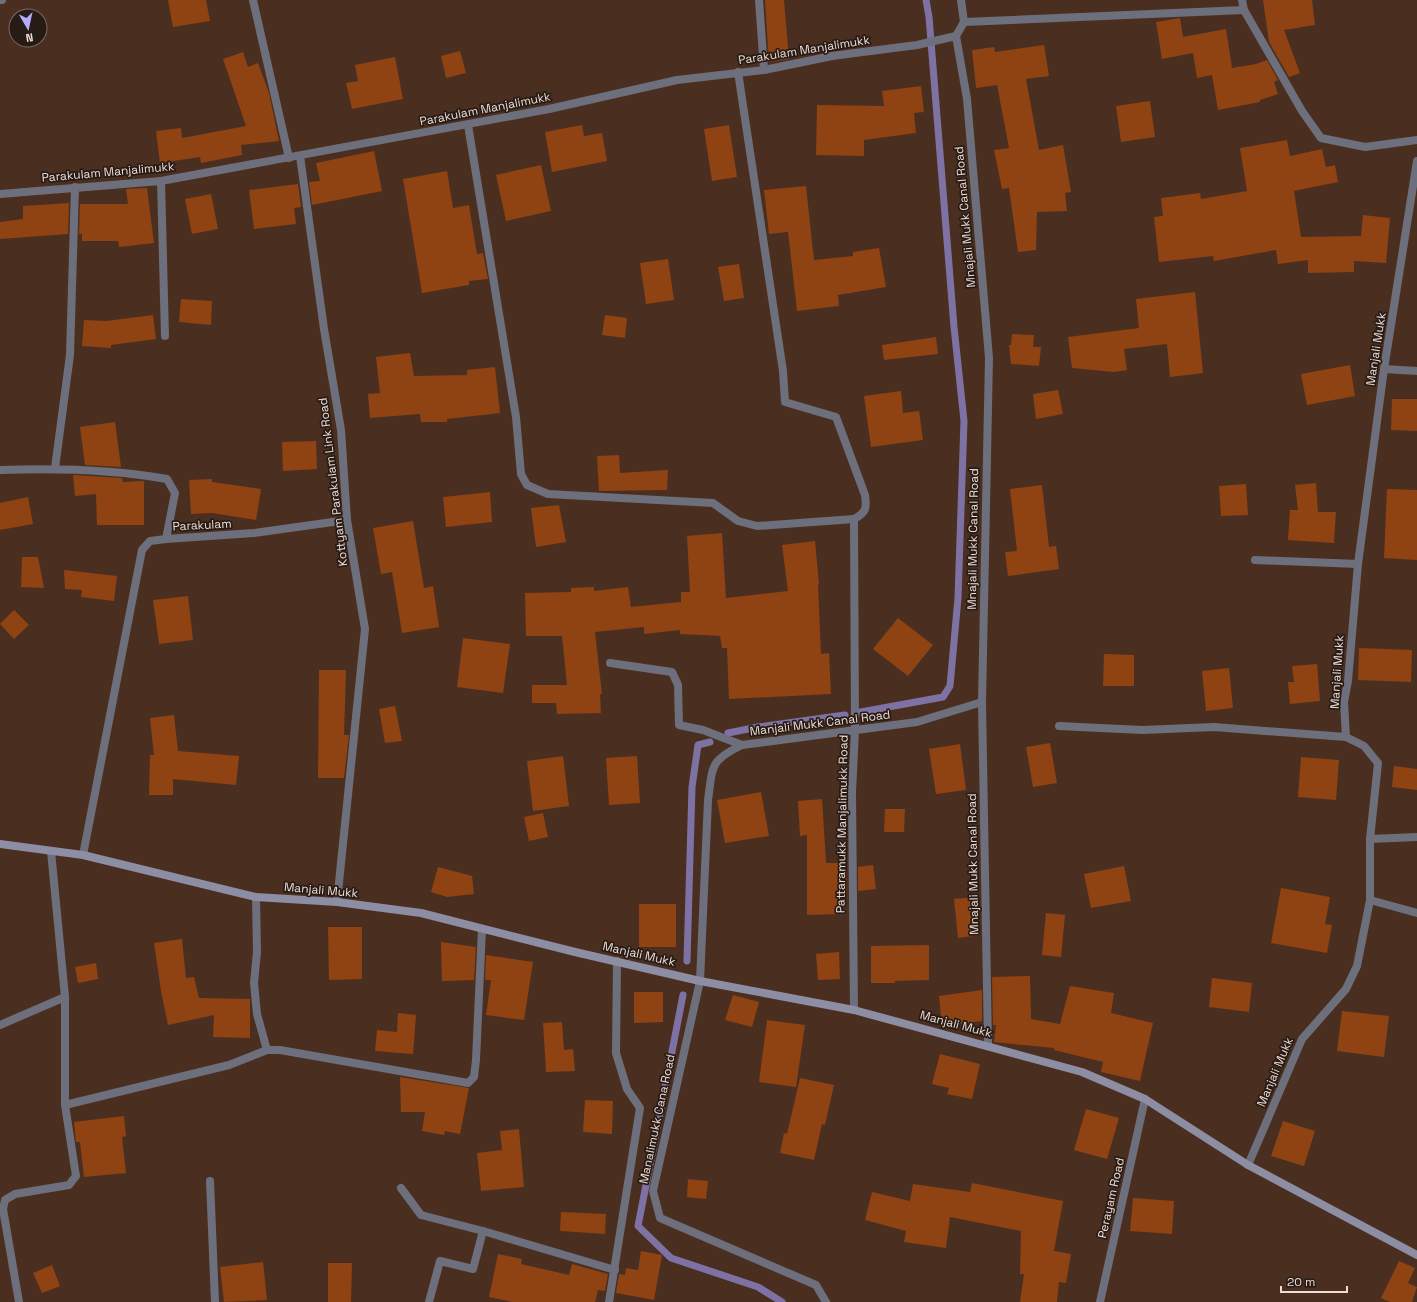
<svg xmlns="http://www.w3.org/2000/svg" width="1417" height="1302" font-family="'Space Grotesk',sans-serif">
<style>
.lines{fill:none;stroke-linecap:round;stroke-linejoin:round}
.stream{stroke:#7e72a4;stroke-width:7}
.building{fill:#8f4212}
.lane{stroke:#6e6f7c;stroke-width:8}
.street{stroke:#6e6f7c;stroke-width:8}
.secondary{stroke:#8d8da3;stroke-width:8}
.labels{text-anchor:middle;stroke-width:3.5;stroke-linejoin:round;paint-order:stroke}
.street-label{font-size:12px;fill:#efdcd4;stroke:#271b15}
</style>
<rect width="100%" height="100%" fill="#4a2f21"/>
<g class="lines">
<g class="stream">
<polyline points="861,712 943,697 950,686 958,598 964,421 954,327 929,17 926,0"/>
<polyline points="728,733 758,727 845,715"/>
<polyline points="687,961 692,787 698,745 710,742"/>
<polyline points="683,995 638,1226 671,1258 758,1287 782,1302"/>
</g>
</g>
<g class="building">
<polygon points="168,0 206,0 210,21 173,27"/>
<polygon points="765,0 784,0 789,59 769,62"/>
<polygon points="1263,0 1312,0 1315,25 1284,30 1300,73 1289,77 1269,42"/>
<polygon points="1180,18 1183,37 1226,29 1232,68 1256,64 1267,60 1278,80 1274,82 1278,94 1260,100 1260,102 1218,110 1212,75 1197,78 1193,53 1162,59 1156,22"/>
<polygon points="1044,45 1049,76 1026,79 1039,150 1063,145 1071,192 1065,193 1067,211 1037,212 1036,250 1018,252 1009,188 1002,189 994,150 1009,148 997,85 976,88 972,50 994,47 995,52"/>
<polygon points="460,51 466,73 446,78 441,56"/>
<polygon points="243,52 248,67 258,63 269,93 279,141 241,145 242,155 201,163 200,157 160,163 156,131 181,128 182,138 246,126 223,59"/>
<polygon points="395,57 403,99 352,109 346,83 358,81 355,65"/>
<polygon points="921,86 924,112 914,113 916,133 864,140 864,156 816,155 817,105 884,106 882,91"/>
<polygon points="1150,101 1155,137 1121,142 1116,106"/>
<polygon points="582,125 584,136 602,133 607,161 552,172 545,132"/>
<polygon points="729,125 737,177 712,181 704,129"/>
<polygon points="1287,140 1290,156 1322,149 1326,167 1335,165 1338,182 1294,191 1301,237 1361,236 1363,215 1390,218 1386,263 1354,261 1354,272 1308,273 1308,260 1278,264 1276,250 1214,261 1213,256 1159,262 1154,217 1163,216 1161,198 1200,193 1201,199 1247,191 1240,148"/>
<polygon points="374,151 382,191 312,205 309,182 320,181 316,163"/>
<polygon points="541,165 551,211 506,221 496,175"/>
<polygon points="447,171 453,208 469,205 477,254 483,253 488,279 469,281 469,285 422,293 403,179"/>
<polygon points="298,184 301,207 294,208 296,224 254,229 249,190"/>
<polygon points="806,186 814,260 853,256 853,252 879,248 886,287 838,295 839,306 797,311 788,232 769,234 764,190"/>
<polygon points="147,188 154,243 119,247 118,241 82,241 82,234 79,234 80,204 128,204 126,189"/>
<polygon points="211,194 218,229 192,234 185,199"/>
<polygon points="69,203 68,234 0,239 0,222 23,219 23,206"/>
<polygon points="668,259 674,300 646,304 640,263"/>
<polygon points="739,264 744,298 724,301 718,267"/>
<polygon points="1195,292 1203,373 1170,377 1167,344 1124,349 1127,370 1114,372 1072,368 1068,337 1139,328 1136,299"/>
<polygon points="181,299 212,301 211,325 179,322"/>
<polygon points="153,315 156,339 111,345 111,348 82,346 84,320 106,321"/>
<polygon points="605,315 627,318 625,338 602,335"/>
<polygon points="1012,334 1034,335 1033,347 1041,347 1039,366 1011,364 1009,345 1011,345"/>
<polygon points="936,337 938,354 884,360 882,345"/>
<polygon points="410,353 414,376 467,375 467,370 495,367 500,413 447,419 447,422 421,422 420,414 370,418 368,394 380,393 376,357"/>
<polygon points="1350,365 1355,396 1307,405 1301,374"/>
<polygon points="1058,390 1063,414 1036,419 1033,394"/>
<polygon points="901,391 903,413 919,411 923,440 871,447 864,396"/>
<polygon points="1392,399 1417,399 1417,431 1391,430"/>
<polygon points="115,422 121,467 85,465 80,427"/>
<polygon points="316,441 317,469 283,471 282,442"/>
<polygon points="619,455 620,473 668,470 667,490 599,491 597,456"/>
<polygon points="73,475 122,478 123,482 144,481 144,525 97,525 96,494 75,496"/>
<polygon points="212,479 212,482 261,489 256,520 212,513 191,514 189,480"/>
<polygon points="1316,483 1318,512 1336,512 1334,543 1288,540 1290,510 1298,510 1295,485"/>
<polygon points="1246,484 1248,515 1221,516 1219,486"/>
<polygon points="1042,485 1049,547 1056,546 1059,569 1008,576 1005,552 1017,551 1010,489"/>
<polygon points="1387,489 1417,490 1417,560 1384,558"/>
<polygon points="490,492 492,522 446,527 443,497"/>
<polygon points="28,497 33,524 0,530 0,503"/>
<polygon points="559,505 566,542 536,547 531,508"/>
<polygon points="413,521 424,588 433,586 439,627 402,633 392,572 381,574 373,528"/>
<polygon points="722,533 726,598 788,591 782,545 815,541 819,584 818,584 821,654 829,653 831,694 729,699 727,648 722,648 720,636 680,634 680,630 644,634 644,627 595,632 602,694 600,694 601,713 557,714 556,703 532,703 532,685 567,685 562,636 526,636 525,593 571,592 571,588 594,587 594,591 628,587 631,607 681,602 681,592 690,592 687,536"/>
<polygon points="22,557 38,557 44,588 21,587"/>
<polygon points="64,570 117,576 114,601 81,597 82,590 65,589"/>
<polygon points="188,596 193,640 159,644 153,600"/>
<polygon points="14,610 29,625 14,639 0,624"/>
<polygon points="898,618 933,645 908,676 873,649"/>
<polygon points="463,638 510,644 503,693 457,687"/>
<polygon points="1359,648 1412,650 1411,682 1358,680"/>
<polygon points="1104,654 1134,655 1134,686 1103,686"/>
<polygon points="1317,664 1320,701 1290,704 1288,682 1294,682 1292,666"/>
<polygon points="1229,668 1233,708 1206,711 1202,671"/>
<polygon points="319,670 346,670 344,735 349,735 344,778 318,778"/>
<polygon points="395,706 402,741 385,743 379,709"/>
<polygon points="174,715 178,751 239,756 236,785 173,779 173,795 149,795 150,755 154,755 150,718"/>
<polygon points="1050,743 1057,783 1033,787 1026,747"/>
<polygon points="960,744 966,790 936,794 929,749"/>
<polygon points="563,756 569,806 533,811 527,761"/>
<polygon points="637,756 640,803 609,805 606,758"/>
<polygon points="1301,757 1339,760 1336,800 1298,797"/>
<polygon points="1394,766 1417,769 1417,790 1392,787"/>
<polygon points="761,792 769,836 725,843 717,800"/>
<polygon points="822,799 826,863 839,863 839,870 847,869 847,893 839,894 840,914 807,915 807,835 800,836 798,801"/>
<polygon points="885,809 905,809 904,832 884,832"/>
<polygon points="543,813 548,837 529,841 524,817"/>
<polygon points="873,865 876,889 858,891 858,867"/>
<polygon points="1124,866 1131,901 1091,908 1084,874"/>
<polygon points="438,867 472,876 474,894 447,897 431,892"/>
<polygon points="1281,888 1330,897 1325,924 1332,925 1327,953 1271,943"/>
<polygon points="976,897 980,935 958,938 954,899"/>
<rect x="639" y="904" width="37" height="43"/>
<polygon points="1046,913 1065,915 1061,957 1042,955"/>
<polygon points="328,927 362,927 362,979 329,980"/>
<polygon points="182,939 186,978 194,977 199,998 250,999 250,1038 213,1037 214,1015 168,1025 161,991 154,943"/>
<polygon points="441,942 476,947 474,980 442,981"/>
<polygon points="929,945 929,980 895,981 895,983 871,983 871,946"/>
<polygon points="839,952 840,979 818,980 816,954"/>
<polygon points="486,955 533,962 524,1020 486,1015 491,980 485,980"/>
<polygon points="96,963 98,979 78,983 75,967"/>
<polygon points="1030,976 1031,1019 1060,1024 1070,986 1114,993 1111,1013 1153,1023 1140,1081 1101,1072 1103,1062 1054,1050 1054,1048 994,1042 996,1025 993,1025 992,977"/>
<polygon points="1212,978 1252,983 1249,1012 1209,1007"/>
<polygon points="982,990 982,1021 942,1026 939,996"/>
<polygon points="634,992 663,992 663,1022 634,1023"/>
<polygon points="733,995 759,1002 752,1027 725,1020"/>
<polygon points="1342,1011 1389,1016 1384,1057 1337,1051"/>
<polygon points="398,1013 416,1015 413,1054 375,1051 377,1030 397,1032"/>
<polygon points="767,1020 805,1025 796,1087 759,1082"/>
<polygon points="562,1022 564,1050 573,1049 575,1071 546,1072 543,1023"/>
<polygon points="940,1054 980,1064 972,1099 947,1094 949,1088 932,1084"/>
<polygon points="400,1077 469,1088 460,1134 445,1131 444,1135 422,1131 425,1112 401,1112"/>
<polygon points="800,1078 834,1085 825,1125 822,1124 814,1160 780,1153 784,1133 787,1134"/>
<polygon points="585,1100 613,1101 612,1134 583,1132"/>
<polygon points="1086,1109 1119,1118 1107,1159 1074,1150"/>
<polygon points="124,1116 126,1136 122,1137 126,1173 84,1177 80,1142 76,1142 74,1122"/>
<polygon points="1283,1121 1315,1131 1304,1166 1271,1156"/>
<polygon points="519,1129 524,1187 481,1191 477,1153 502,1150 500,1131"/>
<polygon points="688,1179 708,1181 706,1199 687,1197"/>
<polygon points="972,1183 1063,1201 1054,1251 1071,1254 1066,1283 1059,1282 1057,1302 1020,1302 1024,1274 1020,1274 1021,1231 950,1217 946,1248 904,1242 906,1231 865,1220 872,1192 910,1201 913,1184 970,1192"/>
<polygon points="1133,1198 1174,1201 1172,1234 1130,1231"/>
<polygon points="561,1212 606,1214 605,1234 560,1231"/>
<polygon points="641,1251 662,1255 654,1300 616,1293 619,1274 625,1275 626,1268 638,1270"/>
<polygon points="498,1254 522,1259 521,1264 569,1275 572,1264 608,1274 605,1291 598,1290 595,1302 512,1302 489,1297"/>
<polygon points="1399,1261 1415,1268 1408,1283 1417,1287 1412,1302 1390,1302 1381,1298"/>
<polygon points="263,1262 267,1300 224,1302 220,1267"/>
<polygon points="328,1263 352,1263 351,1302 328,1302"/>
<polygon points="52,1265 60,1286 42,1293 33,1273"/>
</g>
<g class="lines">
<polyline class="lane" points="0,0 2,0"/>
<g class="street">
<polyline points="253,0 289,158"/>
<polyline points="759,0 764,70"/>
<polyline points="961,0 964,22"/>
<polyline points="1242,0 1244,10 1302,111 1321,138 1365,147 1417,140"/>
<polyline points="964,22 1244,10"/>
<polyline points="956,36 967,99 989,358 982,702 988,1045"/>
<path d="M468,125L516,417L521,474L527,485L548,494L713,503L738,521L757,526L854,519C866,513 867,508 865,495L836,417L785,402L783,371L738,72"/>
<polyline points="300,156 324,329 341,430 347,520 365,629 337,902"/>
<polyline points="161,181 165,336"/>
<polyline points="0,194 161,181 549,109 677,80 764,70 832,56 917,45 956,36 964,22"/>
<polyline points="1384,369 1417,371"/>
<polyline points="55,468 70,355 75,187"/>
<path d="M0,470C56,468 111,469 167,479L175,493L166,539L254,533L347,520"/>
<polyline points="854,519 855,731 852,792 854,1010"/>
<polyline points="1255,560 1358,564"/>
<polyline points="610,663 672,672 678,685 679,725 703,730 742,745"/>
<polyline points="1059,726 1142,730 1214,727 1346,737"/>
<polyline points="1370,839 1417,837"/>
<polyline points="83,855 142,550 150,541 166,539"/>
<polyline points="256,897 257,952 254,983 257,1014 267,1050"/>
<polyline points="1370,900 1417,913"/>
<polyline points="0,1025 65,997"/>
<polyline points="65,1105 229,1065 267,1050 280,1050 468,1083 474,1077 476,1060 482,929"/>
<polyline points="1248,1165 1302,1039 1346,989 1357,966 1370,900 1370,839 1378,763 1364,746 1346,737 1344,702 1348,681 1358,564 1384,369 1417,161"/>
<polyline points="210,1181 215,1302"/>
<polyline points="401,1188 421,1215 483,1231 615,1270"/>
<polyline points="19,1302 3,1209 5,1200 15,1194 69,1185 76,1176 65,1105 65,997 51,851"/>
<polyline points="429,1302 440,1261 473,1269 483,1231"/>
<polyline points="609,1302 640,1108 627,1089 616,1053 617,961"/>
<path d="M826,1302L816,1285L660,1218L653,1191L700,981L708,800C713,766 709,761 742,745L917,722L982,702"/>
<polyline points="1100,1302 1145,1099"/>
</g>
<polyline class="secondary" points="0,844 83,855 256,897 337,902 421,913 575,952 700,981 854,1010 1082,1072 1145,1099 1248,1165 1417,1255"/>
</g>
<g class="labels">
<g class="street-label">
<text transform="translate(804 50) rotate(-9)" y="4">Parakulam Manjalimukk</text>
<text transform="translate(485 109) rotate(-11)" y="4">Parakulam Manjalimukk</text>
<text transform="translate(108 172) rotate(-5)" y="4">Parakulam Manjalimukk</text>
<text transform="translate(965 217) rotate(-95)" y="4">Mnajali Mukk Canal Road</text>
<text transform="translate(1376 349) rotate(-81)" y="4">Manjali Mukk</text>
<text transform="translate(333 482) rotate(-97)" y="4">Kottyam Parakulam Link Road</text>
<text transform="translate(202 525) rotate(-3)" y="4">Parakulam</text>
<text transform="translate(973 539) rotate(-89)" y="4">Mnajali Mukk Canal Road</text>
<text transform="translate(1337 672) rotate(-86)" y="4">Manjali Mukk</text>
<text transform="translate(820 723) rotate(-7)" y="4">Manjali Mukk Canal Road</text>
<text transform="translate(842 824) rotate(-89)" y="4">Pattaramukk Manjalimukk Road</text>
<text transform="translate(973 864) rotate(-91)" y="4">Mnajali Mukk Canal Road</text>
<text transform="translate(321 890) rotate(5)" y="4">Manjali Mukk</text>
<text transform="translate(639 954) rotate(13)" y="4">Manjali Mukk</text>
<text transform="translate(956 1024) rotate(15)" y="4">Manjali Mukk</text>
<text transform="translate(1275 1072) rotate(-67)" y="4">Manjali Mukk</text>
<text transform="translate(657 1119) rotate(-78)" y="4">Manalimukk Cana Road</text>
<text transform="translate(1111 1198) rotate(-77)" y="4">Perayam Road</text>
</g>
</g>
<g transform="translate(28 28) rotate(171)"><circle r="19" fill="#271b15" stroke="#776861"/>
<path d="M0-3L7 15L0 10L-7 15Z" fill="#b1adfa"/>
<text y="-6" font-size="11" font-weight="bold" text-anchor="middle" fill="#efdcd4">N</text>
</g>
<path d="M1281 1286v6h66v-6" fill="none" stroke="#efdcd4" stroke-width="2"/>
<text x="1287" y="1286" font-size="12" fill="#efdcd4" stroke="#271b15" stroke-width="3" paint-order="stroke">20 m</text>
</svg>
